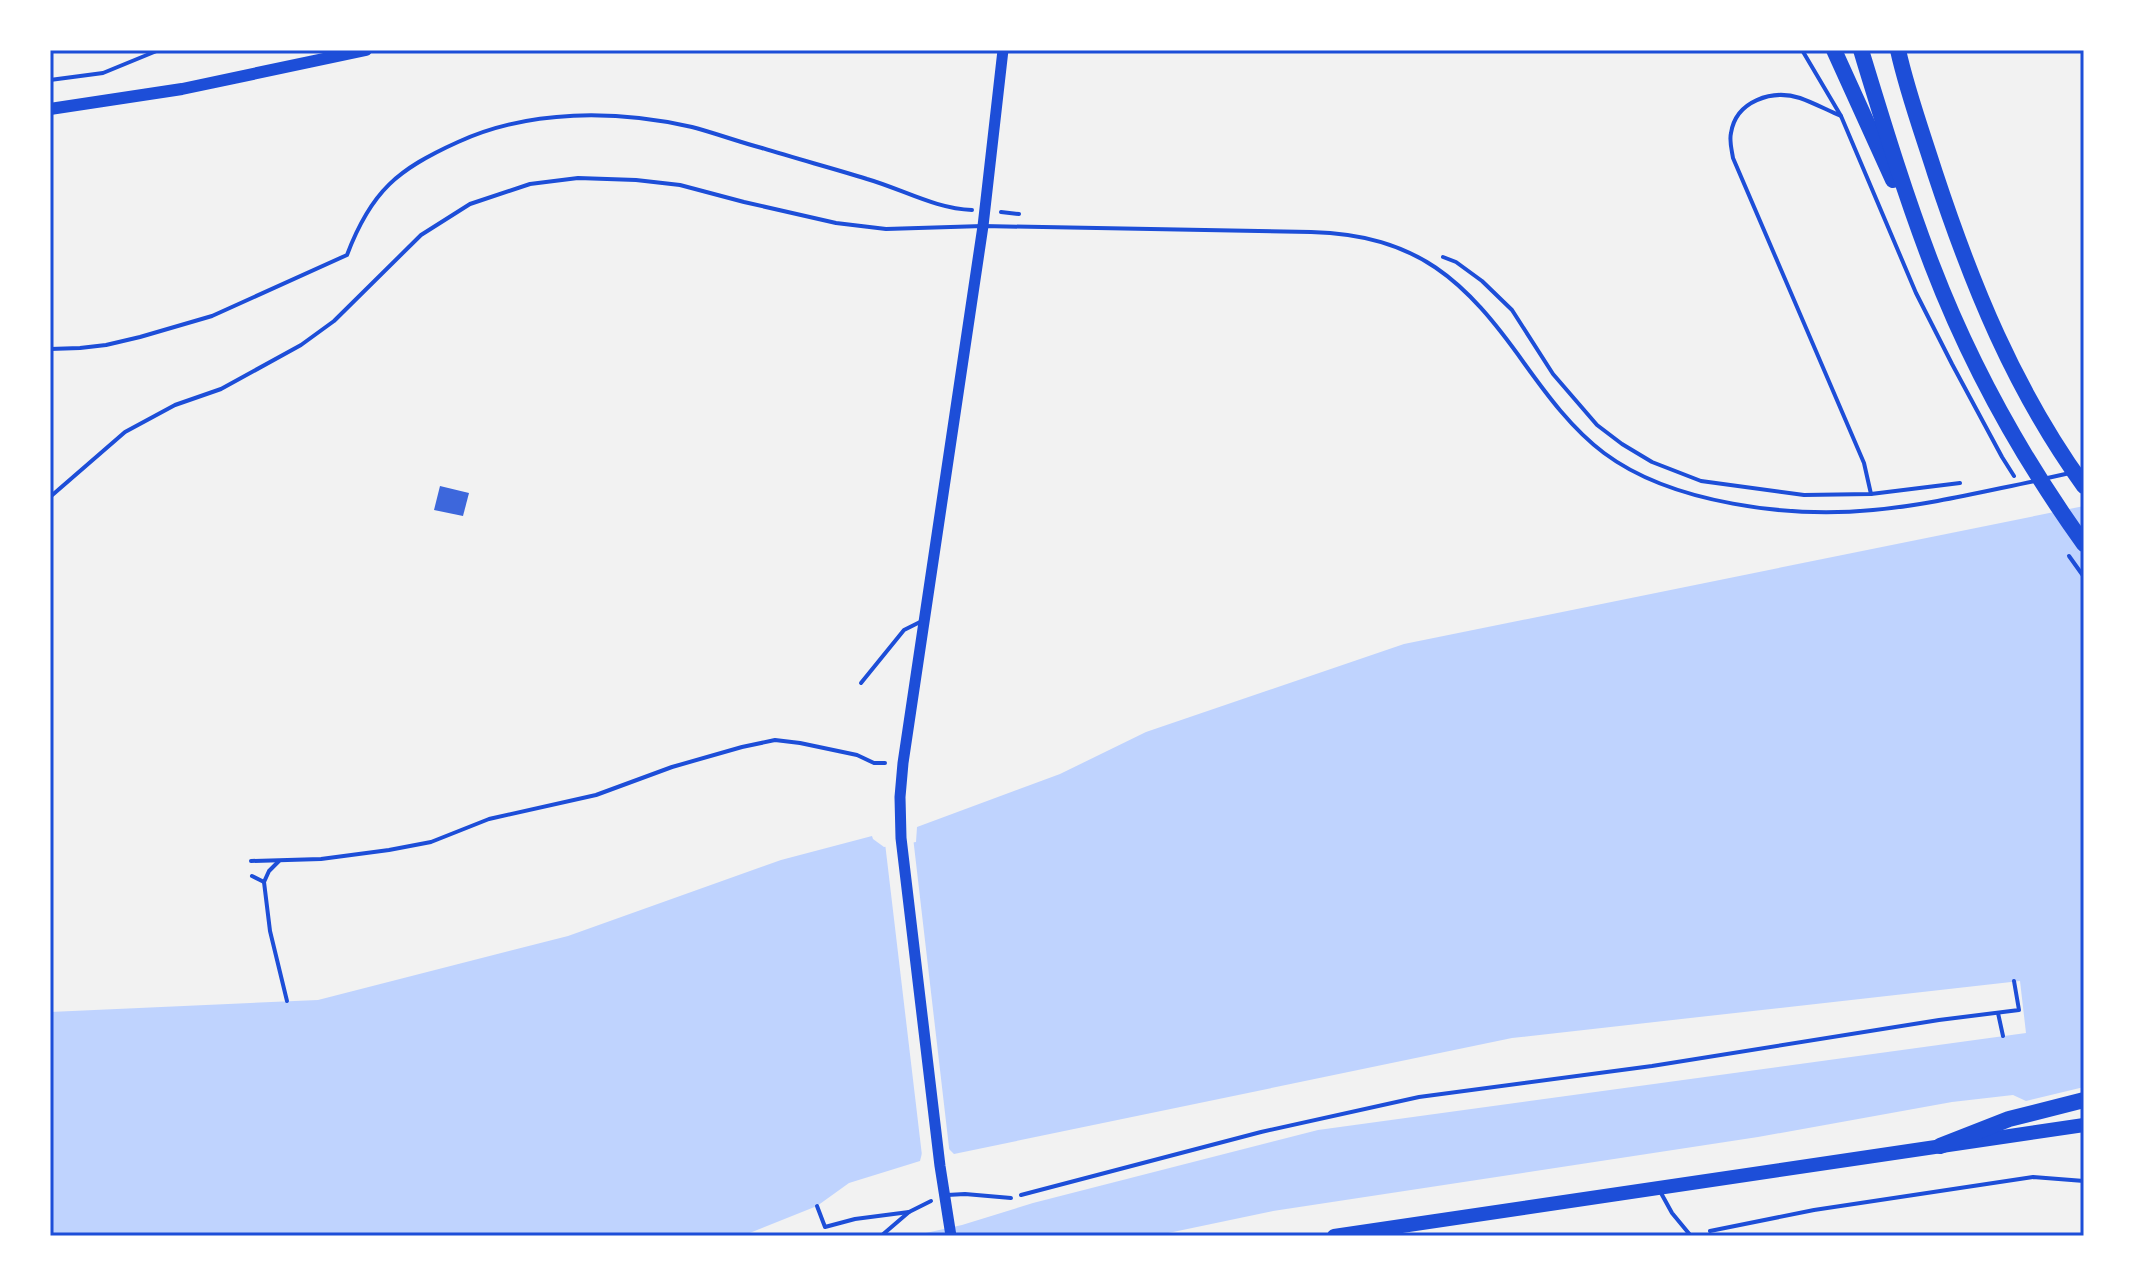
<svg xmlns="http://www.w3.org/2000/svg" width="2134" height="1286" font-family="'Roboto Serif',serif">
<style>
.water{fill:#bfd3fe}
.pier{fill:#f2f2f2}
.building{fill:#3d67dc}
.lines{fill:none;stroke-linecap:round;stroke-linejoin:round}
.path{stroke:#1d4ed8;stroke-width:4}
.service{stroke:#1d4ed8;stroke-width:4}
.tertiary{stroke:#1d4ed8;stroke-width:11}
.secondary{stroke:#1d4ed8;stroke-width:12}
.primary{stroke:#1d4ed8;stroke-width:14}
.motorway{stroke:#1d4ed8;stroke-width:16}
.neatline{fill:none;stroke:#1d4ed8;stroke-width:3}
</style>
<rect width="100%" height="100%" fill="#f2f2f2"/>
<polygon class="water" points="2084,506 2084,1087 2026,1101 2013,1095 1952,1102 1758,1137 1273,1211 1154,1236 912,1236 962,1225 1033,1203 1318,1130 2026,1033 2020,981 1512,1038 954,1154 944,1144 923,1149 920,1161 849,1183 817,1206 742,1236 50,1236 50,1012 318,1000 568,936 781,860 872,836 873,839 884,847 916,842 917,827 1060,774 1146,732 1404,644"/>
<polygon class="pier" points="913,837 950,1156 943,1149 926,1152 923,1164 885,843"/>
<polygon class="building" points="440,486 469,493 463,516 434,510"/>
<g class="lines">
<g class="path">
<polyline points="1802,50 1841,116 1916,293 1952,364 2002,457 2014,476"/>
<polyline points="50,80 103,73 159,50"/>
<path d="M1841,116C1827,110 1814,103 1800,98C1772,89 1736,101 1731,133C1729,141 1732,151 1733,158L1864,463L1871,494"/>
<polyline points="1001,212 1019,214"/>
<polyline points="1443,257 1456,262 1482,281 1512,310 1553,374 1597,425 1622,444 1652,462 1701,481 1804,495 1871,494 1960,483"/>
<path d="M50,349L80,348L106,345L140,337L212,316L347,255C371,191 398,169 458,142C530,109 616,110 692,127C715,133 739,142 762,148C797,159 832,168 867,179C902,189 936,209 972,210"/>
<polyline points="2069,556 2084,577"/>
<polyline points="251,861 321,859 389,850 431,842 489,819 596,795 672,767 742,747 775,740 800,743 857,755 874,763 885,763"/>
<polyline points="279,861 269,871 264,882 270,931 287,1001"/>
<polyline points="252,876 264,882"/>
<polyline points="1998,1013 2003,1036"/>
<polyline points="1021,1195 1261,1132 1419,1097 1652,1066 1939,1020 2019,1010 2014,981"/>
<polyline points="817,1206 825,1227 855,1219 909,1212"/>
<polyline points="1710,1231 1814,1210 2033,1177 2084,1181"/>
<polyline points="881,1236 909,1212 931,1201"/>
</g>
<g class="service">
<polyline points="2043,479 2070,473"/>
<path d="M50,497L125,432L175,405L221,389L301,345L334,321L421,235L470,204L530,184L578,178L636,180L680,185L744,202L836,223L886,229L983,226L1311,232C1418,235 1465,280 1524,363C1547,395 1572,429 1604,453C1672,504 1790,518 1873,510C1928,505 1981,492 2035,481"/>
<polyline points="861,683 904,630 922,621"/>
<polyline points="1661,1193 1672,1213 1691,1236"/>
<polyline points="947,1195 965,1194 1011,1198"/>
</g>
<polyline class="tertiary" points="951,1236 940,1166 901,838 900,797 903,763 983,226 1003,50"/>
<polyline class="secondary" points="50,109 182,89 366,50"/>
<polyline class="primary" points="1334,1236 2084,1125"/>
<g class="motorway">
<polyline points="1834,50 1893,180"/>
<path d="M1861,50C1883,122 1905,195 1932,265C1970,364 2022,458 2084,544"/>
<path d="M1898,50C1907,91 1922,132 1935,173C1972,285 2014,389 2084,486"/>
<polyline points="1940,1146 2009,1119 2084,1100"/>
</g>
</g>
<rect width="2134" height="1286" fill="none" stroke="#ffffff" stroke-width="104"/>
<rect x="52" y="52" width="2030" height="1182" class="neatline"/>
</svg>
